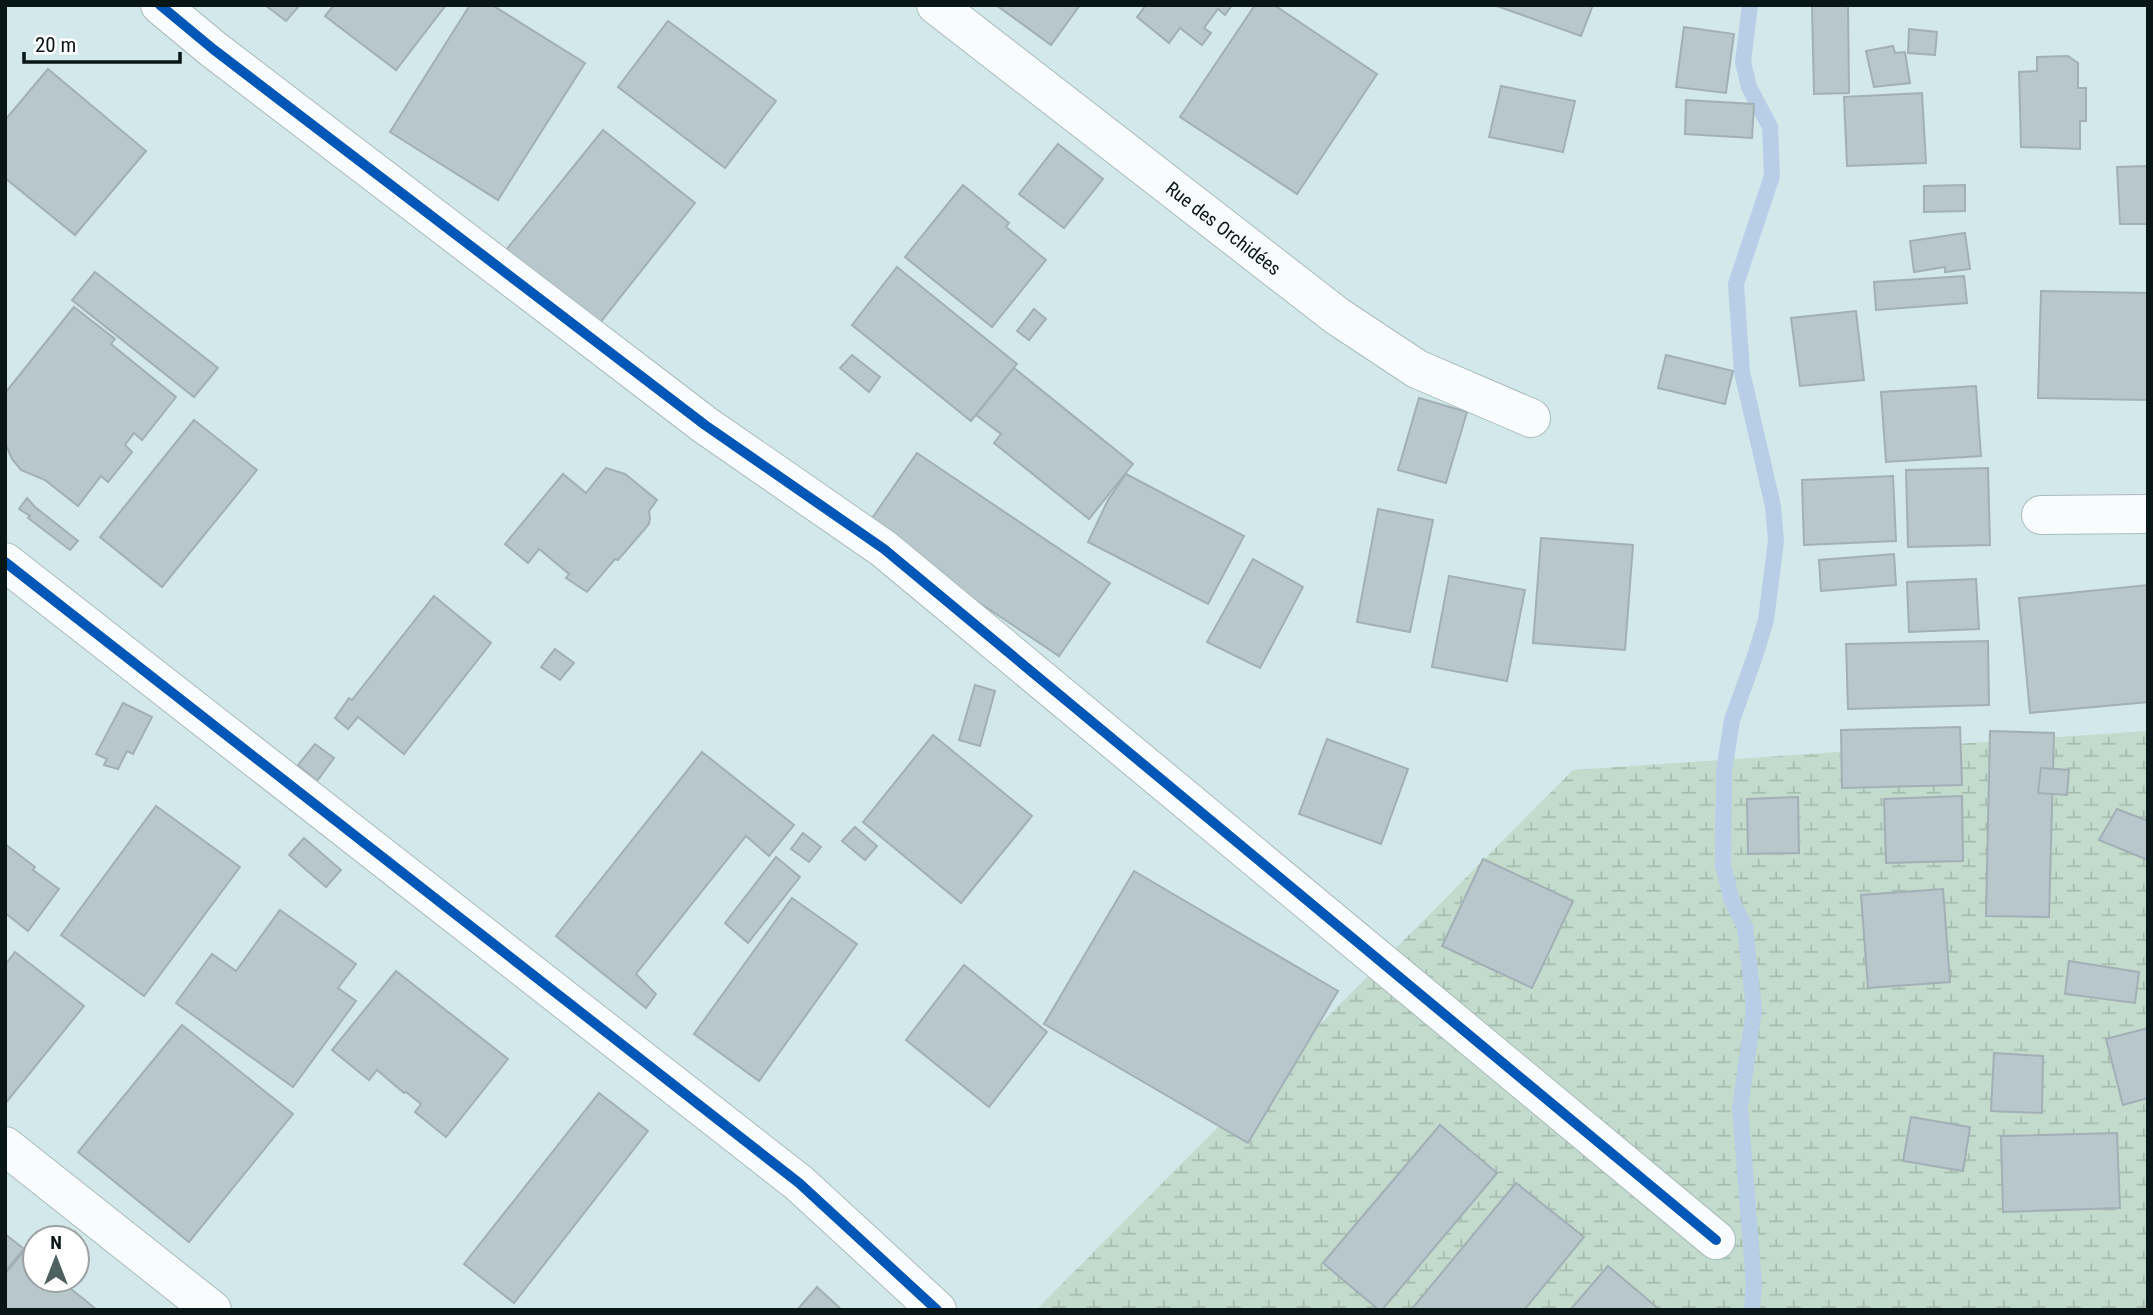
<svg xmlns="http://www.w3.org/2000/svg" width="2153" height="1315" font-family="'Roboto Condensed',sans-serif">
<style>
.wetland{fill:url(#wetland-marsh)}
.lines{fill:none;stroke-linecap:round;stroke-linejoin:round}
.stream{stroke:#b8cde6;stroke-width:16}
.building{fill:#b8c7cb;stroke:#a2b0b5;stroke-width:2}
.street-casing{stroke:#abbbbd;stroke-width:40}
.street{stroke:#f8fcfc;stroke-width:38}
.cycleway-casing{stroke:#fff;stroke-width:15}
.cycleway{stroke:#0057b8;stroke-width:10}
.labels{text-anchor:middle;stroke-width:5;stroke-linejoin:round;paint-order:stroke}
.street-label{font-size:19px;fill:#081617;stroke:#fff}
</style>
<defs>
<pattern id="wetland-marsh" width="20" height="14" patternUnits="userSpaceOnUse" patternTransform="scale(1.75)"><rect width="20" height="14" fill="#c2dbcc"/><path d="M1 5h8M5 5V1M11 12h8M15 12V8" fill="none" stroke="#a5bbae"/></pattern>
</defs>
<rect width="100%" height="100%" fill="#d3e8ea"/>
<polygon class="wetland" points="2148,731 2148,1310 1036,1310 1573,770"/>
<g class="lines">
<polyline class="stream" points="1750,5 1743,62 1749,87 1770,127 1772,176 1736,284 1742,372 1773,506 1776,541 1766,620 1755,656 1732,720 1724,771 1723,865 1732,901 1745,927 1754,1009 1740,1108 1754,1284 1752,1310"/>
</g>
<g class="building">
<polygon points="265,5 300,5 286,21"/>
<polygon points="334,5 446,5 396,70 325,16"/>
<polygon points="470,5 492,5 585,63 498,200 390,132"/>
<polygon points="996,5 1080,5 1051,45"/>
<polygon points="1146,5 1232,5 1225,15 1218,9 1204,28 1211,33 1202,45 1180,28 1169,43 1137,17"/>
<polygon points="1255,5 1274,5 1377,74 1297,194 1180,117"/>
<polygon points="1494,5 1593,5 1581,36"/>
<polygon points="1812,5 1848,5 1849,93 1814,94"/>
<polygon points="668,21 776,101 725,168 618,87"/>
<polygon points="1684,27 1734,34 1726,93 1676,87"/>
<polygon points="1909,29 1937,32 1935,55 1908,53"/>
<polygon points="1893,46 1895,53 1905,52 1910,83 1874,87 1866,51"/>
<polygon points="2068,56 2078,63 2078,88 2086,88 2086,121 2080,121 2080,149 2021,147 2019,72 2037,71 2037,57"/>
<polygon points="48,69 146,151 75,235 5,178 5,120"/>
<polygon points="1501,86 1575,101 1563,152 1489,137"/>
<polygon points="1922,93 1926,163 1847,166 1844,97"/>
<polygon points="1686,100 1754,104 1752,138 1685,134"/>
<polygon points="603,130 695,203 599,324 506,250"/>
<polygon points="1058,144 1103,179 1064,228 1019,194"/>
<polygon points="2148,166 2148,224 2120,224 2117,167"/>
<polygon points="963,185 1009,223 1006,227 1046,260 992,327 905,257"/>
<polygon points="1965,185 1965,211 1924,212 1924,186"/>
<polygon points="1965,233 1970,269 1945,272 1945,267 1914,272 1910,241"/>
<polygon points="897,267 1017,364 971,421 852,325"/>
<polygon points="95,272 218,368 194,397 72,300"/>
<polygon points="1964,276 1967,303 1876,310 1874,282"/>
<polygon points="2041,291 2148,293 2148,400 2038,398"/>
<polygon points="74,307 115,339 111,344 176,397 142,440 134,433 125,445 132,452 108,482 101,476 78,506 45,480 21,470 12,459 5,443 5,393"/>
<polygon points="1034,309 1046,319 1029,340 1017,331"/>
<polygon points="1856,311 1864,380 1800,386 1791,318"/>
<polygon points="852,355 880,377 869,392 840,368"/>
<polygon points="1666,355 1733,371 1725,404 1658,388"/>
<polygon points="1014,368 1133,464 1089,519 994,443 1001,434 976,415"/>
<polygon points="1976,386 1981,456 1886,462 1881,392"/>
<polygon points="1419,398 1467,412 1446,483 1398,470"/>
<polygon points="194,420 257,470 162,587 100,537"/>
<polygon points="917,453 1110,583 1059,656 866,527"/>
<polygon points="606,468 625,474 657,500 649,511 650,518 649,524 618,560 615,559 587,592 566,578 569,574 539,549 528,563 505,544 563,474 586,493"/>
<polygon points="1988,468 1990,545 1908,547 1906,470"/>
<polygon points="1126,474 1244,536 1208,604 1088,542 1108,500"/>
<polygon points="1893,476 1896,541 1804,545 1802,480"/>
<polygon points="27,498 35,507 78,541 70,550 28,518 30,516 19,509"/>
<polygon points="1378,509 1433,520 1410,632 1357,622"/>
<polygon points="1541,538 1633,545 1625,650 1533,643"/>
<polygon points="1894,554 1896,585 1821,591 1819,560"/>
<polygon points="1253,559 1303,587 1260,668 1207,642"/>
<polygon points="1449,576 1525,590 1507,681 1432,667"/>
<polygon points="1976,579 1979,629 1909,632 1907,582"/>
<polygon points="2148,585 2148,702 2030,713 2019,598"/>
<polygon points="434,596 491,643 404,754 358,717 348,729 335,718 349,698 352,700"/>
<polygon points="1988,641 1989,705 1848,709 1846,644"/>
<polygon points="555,649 574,663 560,680 541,667"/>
<polygon points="975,685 995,691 980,746 959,740"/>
<polygon points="123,703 152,717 133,754 127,751 118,769 104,765 107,759 96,754"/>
<polygon points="1960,727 1962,785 1842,788 1841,730"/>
<polygon points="1990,731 2054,733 2049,917 1986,916"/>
<polygon points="933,735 1032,816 961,903 863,822"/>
<polygon points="1327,739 1408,769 1381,844 1299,814"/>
<polygon points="315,744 334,758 317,781 298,765"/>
<polygon points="702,752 794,825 769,856 746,836 636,974 656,994 646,1008 556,936"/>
<polygon points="2041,768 2069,770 2067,795 2038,793"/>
<polygon points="1962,796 1963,861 1886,863 1884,799"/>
<polygon points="1798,797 1799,853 1748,854 1747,799"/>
<polygon points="156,806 240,867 144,996 61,935"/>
<polygon points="2117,809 2148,821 2148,860 2099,840"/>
<polygon points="855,827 877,846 865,860 842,841"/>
<polygon points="803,833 821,847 809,862 791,849"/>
<polygon points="304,838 341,870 326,887 289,855"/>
<polygon points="5,844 35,867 33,870 59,889 28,931 5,913"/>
<polygon points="776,857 800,877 748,943 725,923"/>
<polygon points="1483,859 1573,901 1532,988 1442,946"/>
<polygon points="1134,871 1338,991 1248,1143 1044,1024"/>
<polygon points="1943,889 1950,982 1868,988 1861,895"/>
<polygon points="792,898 857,944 759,1081 694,1034"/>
<polygon points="280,910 356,964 338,988 356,1001 293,1087 176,1003 212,954 236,971"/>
<polygon points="15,952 84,1006 5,1104 5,965"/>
<polygon points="2069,961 2139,972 2135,1003 2065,994"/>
<polygon points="964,965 1047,1032 989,1107 906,1040"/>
<polygon points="396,971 508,1059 446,1137 415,1112 421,1104 406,1092 404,1093 377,1070 369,1080 332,1050"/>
<polygon points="182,1025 293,1114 189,1242 78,1152"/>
<polygon points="2148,1028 2148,1098 2123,1105 2106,1039"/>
<polygon points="1994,1053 2043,1056 2042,1113 1991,1111"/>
<polygon points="599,1093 648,1131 514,1303 464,1264"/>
<polygon points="1911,1117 1970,1127 1963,1171 1903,1161"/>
<polygon points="1440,1125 1497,1173 1382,1310 1379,1310 1323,1263"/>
<polygon points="2117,1133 2120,1208 2003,1212 2001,1136"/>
<polygon points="1516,1183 1584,1237 1524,1310 1411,1310"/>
<polygon points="5,1234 24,1249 5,1272"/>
<polygon points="24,1251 35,1260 35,1280 60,1280 97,1310 5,1310 5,1274"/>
<polygon points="1608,1266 1660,1310 1570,1310"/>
<polygon points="817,1287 842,1310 797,1310"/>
</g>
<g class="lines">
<defs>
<g id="street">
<polyline points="160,5 213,49 705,425 884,549 1716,1240"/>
<path id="s1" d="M936,5L1337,316L1417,369L1531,418"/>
<polyline points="2041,515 2148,514"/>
<polyline points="5,562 799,1183 937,1310"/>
<polyline points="5,1146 212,1310"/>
</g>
</defs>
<use href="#street" class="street-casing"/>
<use href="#street" class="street"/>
<defs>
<g id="cycleway">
<polyline points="160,5 213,49 705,425 884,549 1716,1240"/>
<polyline points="5,562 799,1183 937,1310"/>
</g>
</defs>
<use href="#cycleway" class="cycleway-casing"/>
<use href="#cycleway" class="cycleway"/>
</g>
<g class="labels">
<g class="street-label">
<text dy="7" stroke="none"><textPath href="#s1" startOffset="364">Rue des Orchidées</textPath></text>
</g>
</g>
<rect width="2153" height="1315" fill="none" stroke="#081617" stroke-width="14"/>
<g transform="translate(56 1259)"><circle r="33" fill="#ffffff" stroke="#9ca2a2" stroke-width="2"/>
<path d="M0-5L12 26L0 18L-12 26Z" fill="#4f6061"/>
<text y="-10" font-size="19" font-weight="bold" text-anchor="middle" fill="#081617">N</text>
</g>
<path d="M24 52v10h156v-10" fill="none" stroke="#081617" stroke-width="3.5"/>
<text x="35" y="52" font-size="21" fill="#081617" stroke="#ffffff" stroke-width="5" paint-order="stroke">20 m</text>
</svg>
